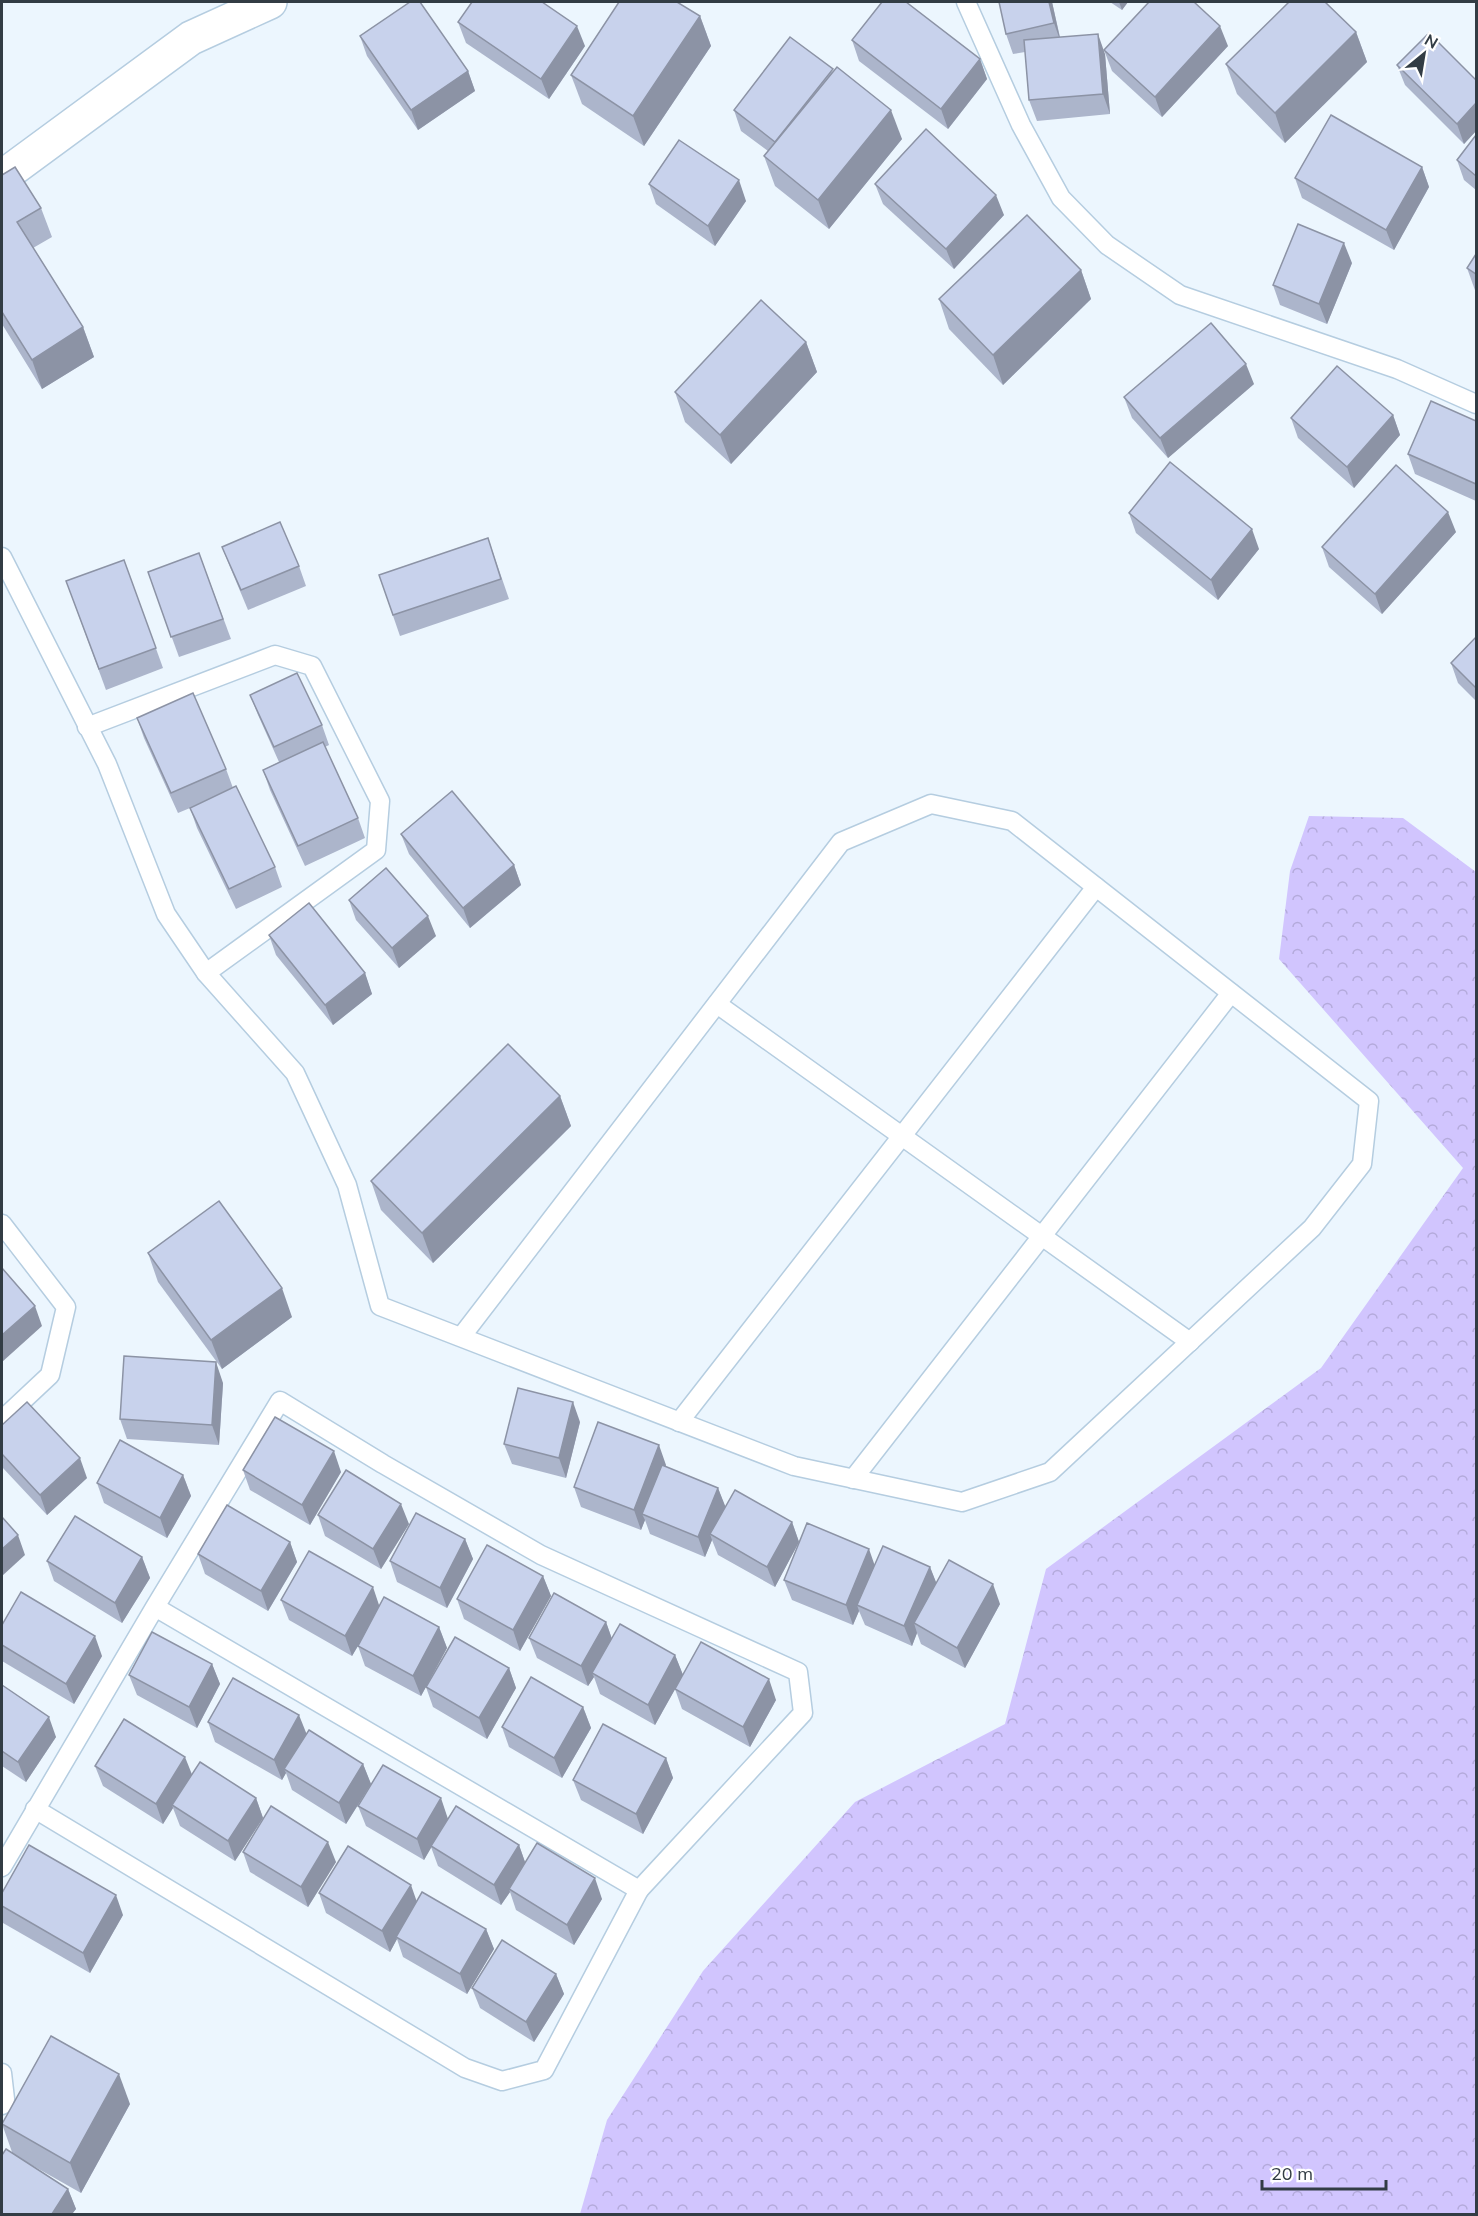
<svg xmlns="http://www.w3.org/2000/svg" width="1478" height="2216" font-family="Mulish,sans-serif">
<style>
.forest{fill:url(#forest-crowns)}
.lines{fill:none;stroke-linecap:round;stroke-linejoin:round}
.service-casing{stroke:#b5cde0;stroke-width:21}
.minor-casing{stroke:#b5cde0;stroke-width:36}
.service{stroke:#fff;stroke-width:18}
.minor{stroke:#fff;stroke-width:33}
.wall{fill:#acb5cb}
.shaded-wall{fill:#8c93a5}
.building{fill:#c8d2ec;stroke:#8c93a5;stroke-width:1.5}
</style>
<defs>
<pattern id="forest-crowns" width="20" height="18" patternUnits="userSpaceOnUse" patternTransform="scale(1.5)"><rect width="20" height="18" fill="#d1c5fe"/><path d="M2 6a3 3 0 1 1 6 0M12 15a3 3 0 1 1 6 0" fill="none" stroke="#b4aadb"/></pattern>
</defs>
<rect width="100%" height="100%" fill="#ecf6fe"/>
<polygon class="forest" points="1309,816 1403,818 1476,872 1476,2214 580,2214 607,2120 703,1971 855,1802 1005,1724 1046,1569 1321,1368 1463,1168 1279,959 1290,871"/>
<g class="lines">
<defs>
<g id="service">
<polyline points="966,2 1021,125 1061,198 1107,245 1180,295 1397,369 1476,404"/>
<polyline points="2,557 107,764 166,914 206,973 295,1073 347,1185 380,1306 794,1466 962,1502 1050,1472 1312,1228 1362,1164 1369,1101 1012,821 931,804 841,842 461,1337"/>
<polyline points="87,727 275,655 312,666 380,801 376,850 206,973"/>
<polyline points="717,1004 1190,1342"/>
<polyline points="2,1224 66,1307 50,1375 2,1420"/>
<polyline points="679,1422 1096,887"/>
<polyline points="853,1479 1231,993"/>
<polyline points="35,1809 465,2068 502,2081 544,2070 639,1890"/>
<polyline points="2,1867 155,1607 280,1401 383,1464 541,1555 798,1672 803,1713 639,1890 155,1607"/>
<polyline points="2,2073 5,2099 2,2105"/>
</g>
<polyline id="minor" points="2,177 191,38 270,2"/>
</defs>
<use href="#service" class="service-casing"/>
<use href="#minor" class="minor-casing"/>
<use href="#service" class="service"/>
<use href="#minor" class="minor"/>
</g>
<g class="wall">
<polygon points="999,2 1052,2 1060,37 1105,54 1110,114 1037,121 1029,100 1025,52 1013,54 1006,34"/>
<polygon points="1110,2 1128,2 1122,10"/>
<polygon points="700,16 711,46 644,146 582,104 571,75"/>
<polygon points="458,22 585,46 549,99 466,43"/>
<polygon points="1356,32 1367,62 1285,143 1237,94 1226,64"/>
<polygon points="360,36 468,71 475,91 418,130 367,56"/>
<polygon points="852,40 980,59 987,79 948,129 859,61"/>
<polygon points="1228,46 1162,117 1112,71 1104,50"/>
<polygon points="1397,65 1476,80 1476,131 1464,144 1405,85"/>
<polygon points="834,71 902,139 829,229 775,186 764,156 768,151 741,131 734,110"/>
<polygon points="1476,135 1476,190 1464,180 1457,160"/>
<polygon points="1422,167 1429,187 1394,250 1302,198 1295,178"/>
<polygon points="2,175 41,208 52,237 33,248 83,327 94,357 42,389 2,324"/>
<polygon points="649,184 746,201 715,246 656,204"/>
<polygon points="875,184 1004,215 954,269 883,204"/>
<polygon points="1476,254 1476,293 1467,268"/>
<polygon points="1352,263 1327,324 1280,305 1273,285"/>
<polygon points="1081,270 1091,299 1003,385 949,329 939,299"/>
<polygon points="806,342 817,372 731,464 685,422 675,392"/>
<polygon points="1254,384 1168,458 1132,418 1124,397"/>
<polygon points="1393,415 1400,435 1354,488 1298,438 1291,418"/>
<polygon points="1476,421 1476,501 1415,474 1408,454"/>
<polygon points="1129,513 1259,549 1218,600 1136,533"/>
<polygon points="1456,532 1382,614 1329,567 1322,547"/>
<polygon points="488,538 509,599 400,636 379,575"/>
<polygon points="222,547 299,566 306,586 248,610 230,567"/>
<polygon points="199,553 231,639 179,657 148,572"/>
<polygon points="124,560 163,668 106,690 66,581"/>
<polygon points="1476,637 1476,701 1458,683 1451,663"/>
<polygon points="250,695 322,725 329,745 325,747 358,818 365,838 305,866 270,790 263,770 279,762 258,715"/>
<polygon points="137,718 226,769 233,788 275,867 282,887 236,909 197,828 190,808 178,813 144,738"/>
<polygon points="401,834 514,865 521,885 470,928 409,854"/>
<polygon points="349,900 436,936 399,968 356,920"/>
<polygon points="269,935 365,973 372,994 333,1025 276,955"/>
<polygon points="560,1096 571,1126 433,1263 381,1210 371,1181"/>
<polygon points="148,1253 292,1317 222,1369 158,1282"/>
<polygon points="223,1383 219,1445 127,1439 120,1419"/>
<polygon points="580,1422 566,1478 512,1464 504,1444"/>
<polygon points="2,1425 87,1478 47,1515 2,1467"/>
<polygon points="666,1465 666,1467 718,1488 725,1507 792,1522 799,1542 775,1587 718,1555 712,1540 705,1557 650,1534 645,1520 641,1530 581,1507 574,1487"/>
<polygon points="243,1470 341,1472 310,1525 250,1490"/>
<polygon points="183,1475 191,1496 167,1538 104,1503 97,1483"/>
<polygon points="318,1515 409,1524 381,1569 325,1536"/>
<polygon points="465,1539 473,1559 447,1608 397,1582 390,1561"/>
<polygon points="290,1542 297,1562 268,1611 205,1574 198,1554"/>
<polygon points="142,1557 150,1578 122,1623 54,1581 47,1561"/>
<polygon points="875,1566 930,1567 936,1583 1000,1604 965,1668 921,1644 917,1633 912,1646 865,1625 859,1611 853,1625 792,1600 784,1580"/>
<polygon points="543,1576 551,1596 520,1651 464,1619 457,1599"/>
<polygon points="281,1600 380,1605 439,1627 447,1648 421,1696 365,1666 358,1646 352,1656 289,1620"/>
<polygon points="606,1622 612,1639 675,1655 683,1675 776,1700 750,1747 682,1709 675,1689 655,1725 600,1694 594,1677 588,1686 537,1658 529,1638"/>
<polygon points="2,1625 102,1656 74,1704 2,1661"/>
<polygon points="212,1664 220,1684 197,1728 137,1695 129,1675"/>
<polygon points="509,1668 516,1688 487,1739 433,1707 426,1687"/>
<polygon points="2,1685 56,1737 26,1782 2,1766"/>
<polygon points="583,1707 591,1728 562,1778 509,1747 502,1727"/>
<polygon points="208,1722 306,1734 363,1764 371,1784 346,1824 292,1790 286,1773 282,1780 215,1742"/>
<polygon points="666,1758 673,1778 643,1834 581,1800 573,1780"/>
<polygon points="95,1766 192,1775 256,1798 263,1818 235,1861 180,1826 173,1808 163,1824 103,1786"/>
<polygon points="358,1806 448,1818 519,1845 525,1862 602,1899 574,1945 516,1910 510,1892 501,1905 438,1866 431,1847 424,1860 366,1826"/>
<polygon points="243,1852 336,1862 308,1907 250,1872"/>
<polygon points="2,1893 123,1915 90,1973 3,1923 2,1919"/>
<polygon points="319,1893 417,1901 486,1929 494,1949 467,1994 403,1957 397,1939 390,1952 326,1913"/>
<polygon points="556,1974 564,1994 534,2042 480,2008 472,1988"/>
<polygon points="130,2104 81,2193 28,2163 68,2189 76,2209 72,2214 2,2214 12,2152 2,2124"/>
</g>
<g class="shaded-wall">
<polygon points="1049,2 1052,2 1061,43 1054,23"/>
<polygon points="1119,2 1128,2 1122,10"/>
<polygon points="700,16 711,46 644,146 633,116"/>
<polygon points="577,26 585,46 549,99 541,79"/>
<polygon points="1220,26 1228,46 1162,117 1155,97"/>
<polygon points="1356,32 1367,62 1285,143 1275,113"/>
<polygon points="1098,34 1105,54 1110,114 1103,94"/>
<polygon points="980,59 987,79 948,129 941,109"/>
<polygon points="468,71 475,91 418,130 411,110"/>
<polygon points="1476,103 1476,131 1464,144 1457,124"/>
<polygon points="891,110 902,139 829,229 818,200"/>
<polygon points="1422,167 1429,187 1394,250 1386,230"/>
<polygon points="739,180 746,201 715,246 708,226"/>
<polygon points="996,195 1004,215 954,269 946,249"/>
<polygon points="1344,243 1352,263 1327,324 1319,304"/>
<polygon points="1081,270 1091,299 1003,385 993,355"/>
<polygon points="83,327 94,357 42,389 32,360"/>
<polygon points="806,342 817,372 731,464 720,435"/>
<polygon points="1246,364 1254,384 1168,458 1160,438"/>
<polygon points="1393,415 1400,435 1354,488 1347,467"/>
<polygon points="1448,512 1456,532 1382,614 1375,594"/>
<polygon points="1252,529 1259,549 1218,600 1211,580"/>
<polygon points="514,865 521,885 470,928 463,908"/>
<polygon points="428,916 436,936 399,968 392,948"/>
<polygon points="365,973 372,994 333,1025 325,1005"/>
<polygon points="560,1096 571,1126 433,1263 422,1233"/>
<polygon points="282,1288 292,1317 222,1369 211,1340"/>
<polygon points="35,1306 42,1326 2,1362 2,1335"/>
<polygon points="216,1362 223,1383 219,1445 212,1425"/>
<polygon points="573,1402 580,1422 566,1478 559,1458"/>
<polygon points="659,1445 666,1465 647,1515 642,1514 645,1520 641,1530 634,1510"/>
<polygon points="334,1451 341,1472 310,1525 302,1505"/>
<polygon points="80,1458 87,1478 47,1515 40,1495"/>
<polygon points="183,1475 191,1496 167,1538 160,1518"/>
<polygon points="718,1488 726,1508 710,1534 712,1540 705,1557 698,1537"/>
<polygon points="401,1504 409,1524 381,1569 373,1549"/>
<polygon points="792,1522 799,1542 775,1587 767,1567"/>
<polygon points="18,1535 25,1555 2,1576 2,1549"/>
<polygon points="465,1539 473,1559 447,1608 440,1588"/>
<polygon points="290,1542 297,1562 268,1611 261,1591"/>
<polygon points="869,1549 876,1569 857,1605 859,1611 853,1625 846,1605"/>
<polygon points="142,1557 150,1578 122,1623 115,1603"/>
<polygon points="930,1567 938,1587 914,1623 917,1633 912,1646 904,1626"/>
<polygon points="543,1576 551,1596 520,1651 513,1630"/>
<polygon points="993,1584 1000,1604 965,1668 957,1648"/>
<polygon points="373,1587 380,1608 352,1656 345,1636"/>
<polygon points="606,1622 613,1642 592,1673 594,1677 588,1686 581,1666"/>
<polygon points="439,1627 447,1648 421,1696 413,1676"/>
<polygon points="95,1636 102,1656 74,1704 66,1684"/>
<polygon points="675,1655 683,1675 655,1725 648,1705"/>
<polygon points="212,1664 220,1684 197,1728 189,1707"/>
<polygon points="509,1668 516,1688 487,1739 479,1718"/>
<polygon points="769,1679 776,1700 750,1747 743,1727"/>
<polygon points="583,1707 591,1728 562,1778 554,1758"/>
<polygon points="299,1715 307,1735 284,1769 286,1773 282,1780 274,1760"/>
<polygon points="49,1717 56,1737 26,1782 18,1762"/>
<polygon points="185,1757 193,1777 172,1805 173,1808 163,1824 156,1804"/>
<polygon points="666,1758 673,1778 643,1834 636,1814"/>
<polygon points="363,1764 371,1784 346,1824 339,1803"/>
<polygon points="256,1798 263,1818 235,1861 228,1841"/>
<polygon points="441,1798 448,1819 424,1860 417,1839"/>
<polygon points="328,1842 336,1862 308,1907 301,1887"/>
<polygon points="519,1845 526,1865 509,1889 510,1892 501,1905 494,1885"/>
<polygon points="595,1878 602,1899 574,1945 567,1925"/>
<polygon points="411,1885 418,1905 396,1937 397,1939 390,1952 382,1931"/>
<polygon points="116,1895 123,1915 90,1973 83,1953"/>
<polygon points="486,1929 494,1949 467,1994 460,1974"/>
<polygon points="556,1974 564,1994 534,2042 526,2022"/>
<polygon points="119,2074 130,2104 81,2193 70,2163"/>
<polygon points="68,2189 76,2209 72,2214 52,2214"/>
</g>
<g class="building">
<polygon points="410,2 420,2 468,71 411,110 360,36"/>
<polygon points="472,2 542,2 577,26 541,79 458,22"/>
<polygon points="619,2 677,2 700,16 633,116 571,75"/>
<polygon points="882,2 906,2 980,59 941,109 852,40"/>
<polygon points="999,2 1049,2 1054,23 1006,34"/>
<polygon points="1149,2 1194,2 1220,26 1155,97 1104,50"/>
<polygon points="1289,2 1325,2 1356,32 1275,113 1226,64"/>
<polygon points="1429,33 1476,80 1476,103 1457,124 1397,65"/>
<polygon points="1098,34 1103,94 1029,100 1024,40"/>
<polygon points="790,37 833,69 775,142 734,110"/>
<polygon points="837,67 891,110 818,200 764,156"/>
<polygon points="1331,115 1422,167 1386,230 1295,178"/>
<polygon points="926,129 996,195 946,249 875,184"/>
<polygon points="1476,135 1476,176 1457,160"/>
<polygon points="679,140 739,180 708,226 649,184"/>
<polygon points="15,167 41,208 17,222 83,327 32,360 2,312 2,175"/>
<polygon points="1027,215 1081,270 993,355 939,299"/>
<polygon points="1298,224 1344,243 1319,304 1273,285"/>
<polygon points="1476,254 1476,274 1467,268"/>
<polygon points="761,300 806,342 720,435 675,392"/>
<polygon points="1211,323 1246,364 1160,438 1124,397"/>
<polygon points="1337,366 1393,415 1347,467 1291,418"/>
<polygon points="1431,401 1476,421 1476,484 1408,454"/>
<polygon points="1170,462 1252,529 1211,580 1129,513"/>
<polygon points="1396,465 1448,512 1375,594 1322,547"/>
<polygon points="280,522 299,566 241,590 222,547"/>
<polygon points="488,538 501,579 393,615 379,575"/>
<polygon points="199,553 223,619 171,637 148,572"/>
<polygon points="124,560 156,648 99,669 66,581"/>
<polygon points="1476,637 1476,688 1451,663"/>
<polygon points="297,673 322,725 274,747 250,695"/>
<polygon points="193,693 226,769 171,793 137,718"/>
<polygon points="323,742 358,818 298,846 263,770"/>
<polygon points="236,786 275,867 229,889 190,808"/>
<polygon points="452,791 514,865 463,908 401,834"/>
<polygon points="386,868 428,916 392,948 349,900"/>
<polygon points="309,903 365,973 325,1005 269,935"/>
<polygon points="508,1044 560,1096 422,1233 371,1181"/>
<polygon points="219,1201 282,1288 211,1340 148,1253"/>
<polygon points="2,1268 35,1306 2,1335"/>
<polygon points="124,1356 216,1362 212,1425 120,1419"/>
<polygon points="518,1388 573,1402 559,1458 504,1444"/>
<polygon points="27,1402 80,1458 40,1495 2,1454 2,1425"/>
<polygon points="275,1417 334,1451 302,1505 243,1470"/>
<polygon points="598,1422 659,1445 634,1510 574,1487"/>
<polygon points="120,1440 183,1475 160,1518 97,1483"/>
<polygon points="662,1465 718,1488 698,1537 642,1514"/>
<polygon points="346,1470 401,1504 373,1549 318,1515"/>
<polygon points="735,1490 792,1522 767,1567 710,1534"/>
<polygon points="227,1505 290,1542 261,1591 198,1554"/>
<polygon points="416,1513 465,1539 440,1588 390,1561"/>
<polygon points="75,1516 142,1557 115,1603 47,1561"/>
<polygon points="2,1517 18,1535 2,1549"/>
<polygon points="807,1523 869,1549 846,1605 784,1580"/>
<polygon points="487,1545 543,1576 513,1630 457,1599"/>
<polygon points="883,1546 930,1567 904,1626 857,1605"/>
<polygon points="309,1551 373,1587 345,1636 281,1600"/>
<polygon points="949,1560 993,1584 957,1648 914,1623"/>
<polygon points="21,1592 95,1636 66,1684 2,1645 2,1625"/>
<polygon points="554,1593 606,1622 581,1666 529,1638"/>
<polygon points="384,1597 439,1627 413,1676 358,1646"/>
<polygon points="620,1624 675,1655 648,1705 592,1673"/>
<polygon points="152,1632 212,1664 189,1707 129,1675"/>
<polygon points="455,1637 509,1668 479,1718 426,1687"/>
<polygon points="701,1642 769,1679 743,1727 675,1689"/>
<polygon points="531,1677 583,1707 554,1758 502,1727"/>
<polygon points="233,1678 299,1715 274,1760 208,1722"/>
<polygon points="2,1685 49,1717 18,1762 2,1751"/>
<polygon points="124,1719 185,1757 156,1804 95,1766"/>
<polygon points="603,1724 666,1758 636,1814 573,1780"/>
<polygon points="309,1730 363,1764 339,1803 284,1769"/>
<polygon points="200,1762 256,1798 228,1841 172,1805"/>
<polygon points="383,1765 441,1798 417,1839 358,1806"/>
<polygon points="271,1806 328,1842 301,1887 243,1852"/>
<polygon points="456,1806 519,1845 494,1885 431,1846"/>
<polygon points="537,1843 595,1878 567,1925 509,1889"/>
<polygon points="29,1845 116,1895 83,1953 2,1906 2,1893"/>
<polygon points="348,1846 411,1885 382,1931 319,1893"/>
<polygon points="422,1892 486,1929 460,1974 396,1937"/>
<polygon points="502,1940 556,1974 526,2022 472,1988"/>
<polygon points="51,2036 119,2074 70,2163 2,2124"/>
<polygon points="6,2149 68,2189 52,2214 2,2214 2,2155"/>
</g>
<rect width="1478" height="2216" fill="none" stroke="#323c44" stroke-width="6"/>
<g transform="translate(1424 54) rotate(30)" stroke="#ffffff" stroke-width="4.5" paint-order="stroke">
<path d="M0-4.5L10 22L0 15L-10 22Z" fill="#323c44"/>
<text y="-9" font-size="16" font-weight="bold" text-anchor="middle" fill="#323c44">N</text>
</g>
<path d="M1262 2180v9h124v-9" fill="none" stroke="#323c44" stroke-width="3"/>
<text x="1271" y="2180" font-size="18" fill="#323c44" stroke="#ffffff" stroke-width="4.5" paint-order="stroke">20 m</text>
</svg>
